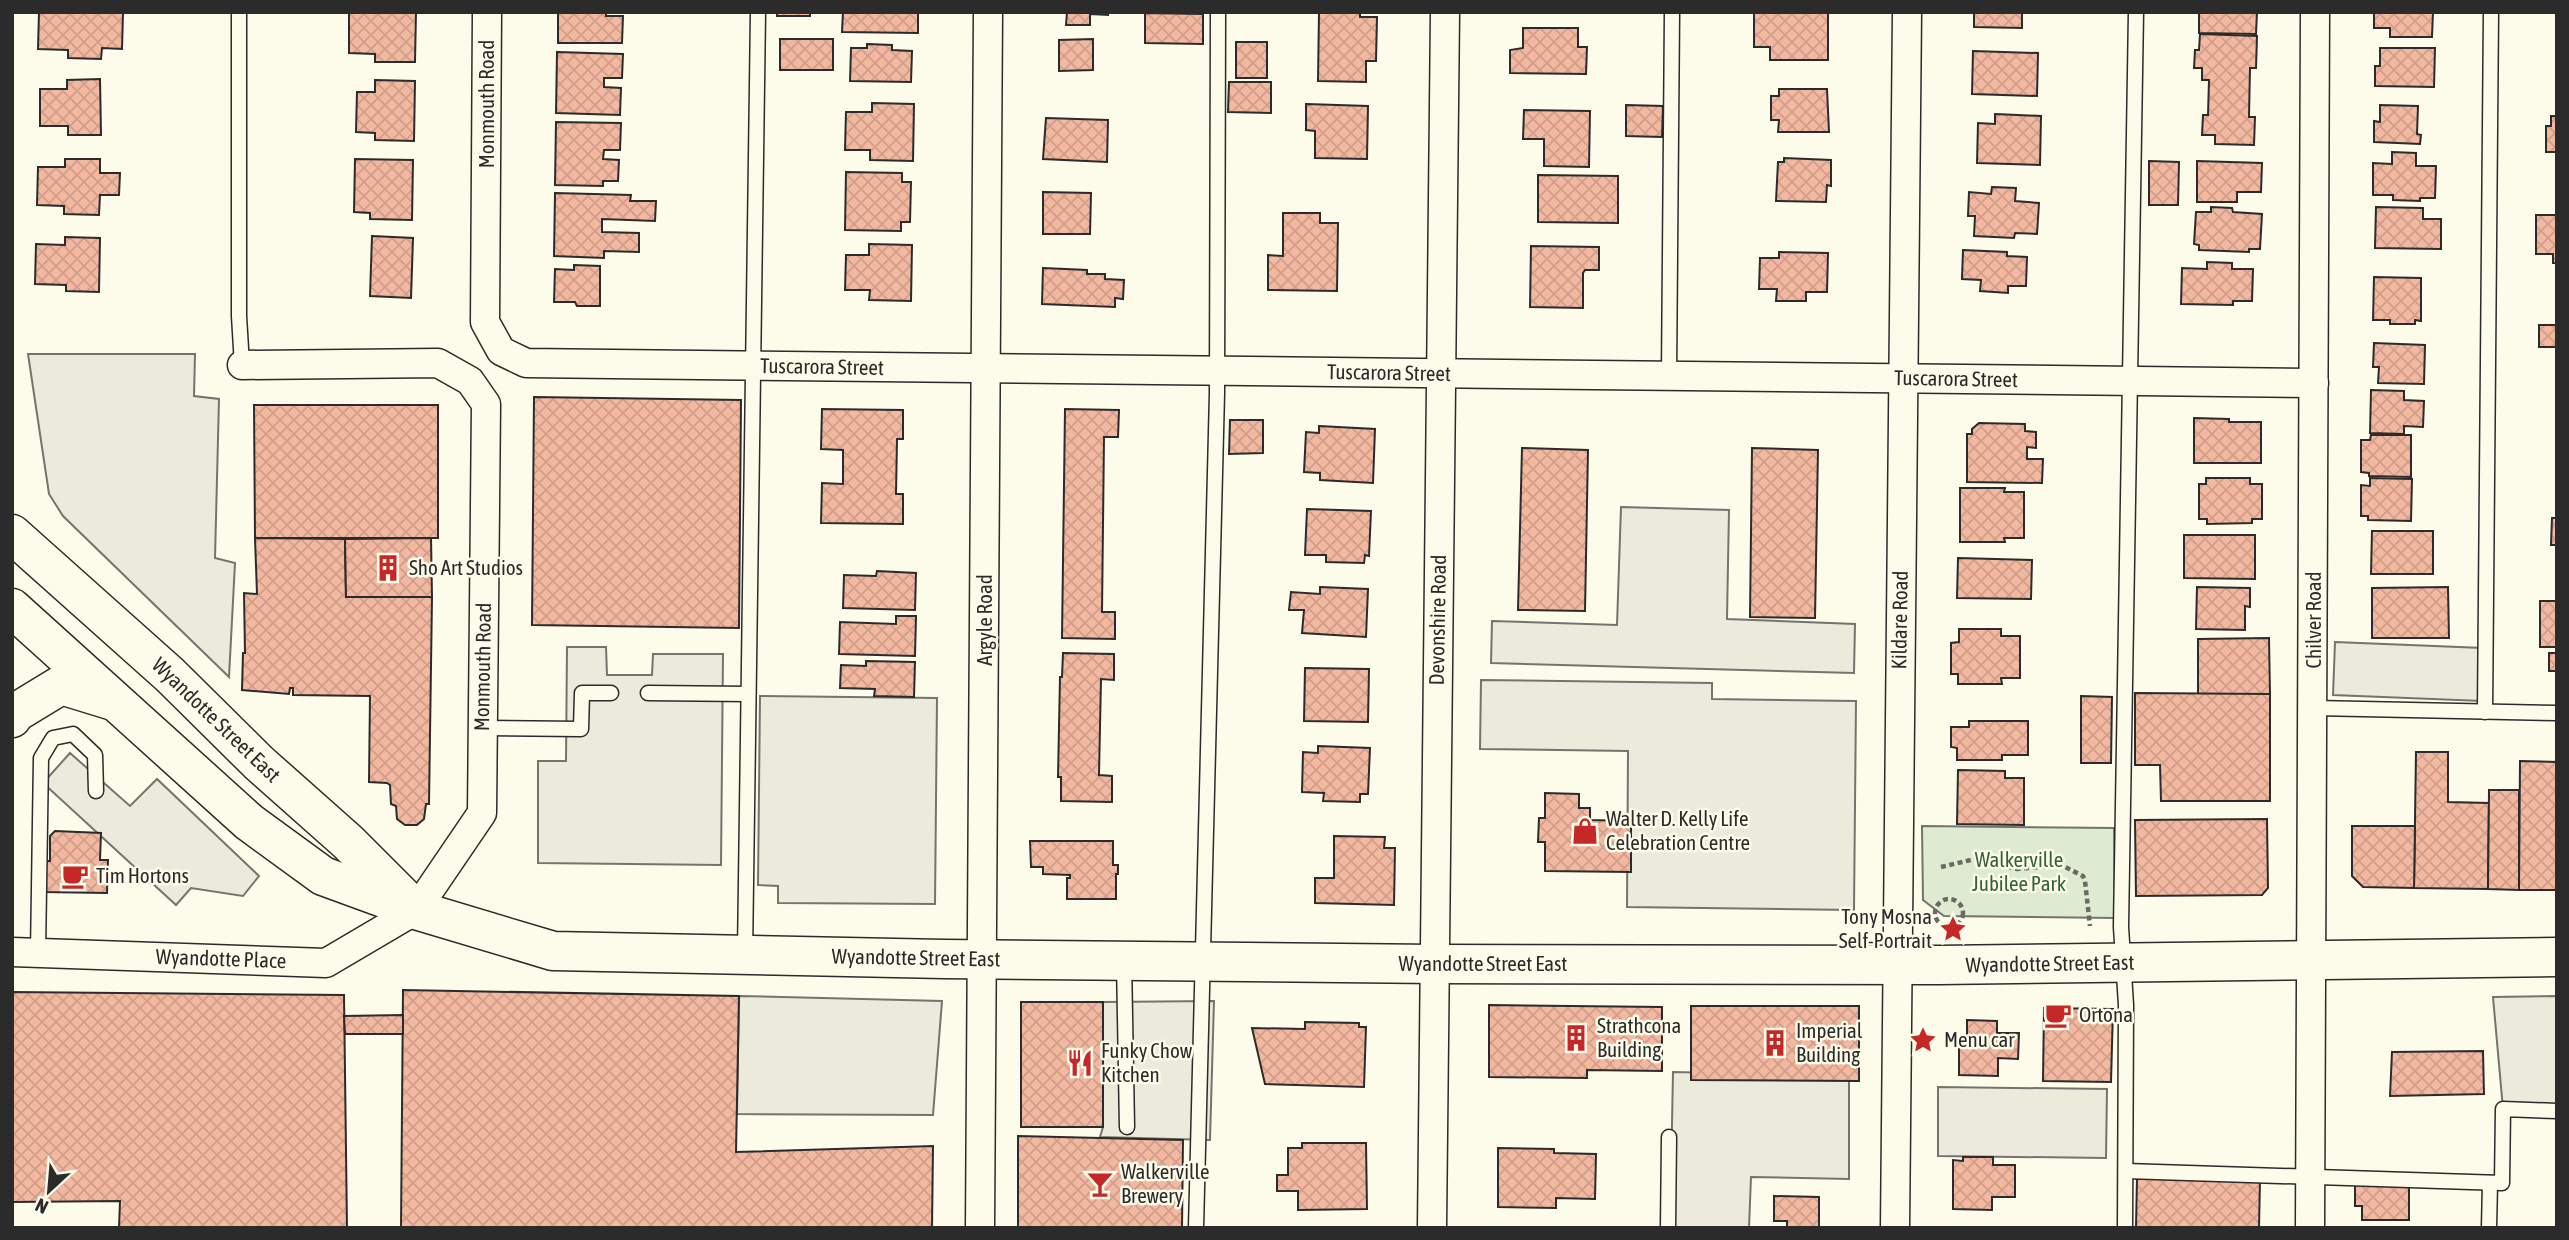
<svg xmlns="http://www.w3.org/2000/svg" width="2569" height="1240" font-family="'Asap Condensed',sans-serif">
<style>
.green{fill:#deebd1;stroke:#74746e;stroke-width:2}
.parking{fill:#eceadb;stroke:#74746e;stroke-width:2}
.building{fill:url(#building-cross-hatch);stroke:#2b2b2b;stroke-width:2}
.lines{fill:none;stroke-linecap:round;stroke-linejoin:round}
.service-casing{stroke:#2b2b2b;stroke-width:17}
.minor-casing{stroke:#2b2b2b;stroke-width:31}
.secondary-casing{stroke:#2b2b2b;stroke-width:41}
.path{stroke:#6a6964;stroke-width:4.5;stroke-dasharray:5 3.5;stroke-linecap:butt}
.service{stroke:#fdfbea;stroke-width:14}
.minor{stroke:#fdfbea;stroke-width:28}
.secondary{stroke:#fdfbea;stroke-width:38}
.labels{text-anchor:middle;stroke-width:5;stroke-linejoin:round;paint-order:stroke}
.street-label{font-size:21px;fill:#2b2b2b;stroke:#fdfbea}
.poi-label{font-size:21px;fill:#2b2b2b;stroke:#fdfbea;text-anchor:start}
.park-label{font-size:21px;fill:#34623c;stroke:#fdfbea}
</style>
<defs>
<pattern id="building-cross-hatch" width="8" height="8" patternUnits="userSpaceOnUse" patternTransform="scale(1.75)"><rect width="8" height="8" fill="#f2b8a0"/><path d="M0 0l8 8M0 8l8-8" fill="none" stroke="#d09e8a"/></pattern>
</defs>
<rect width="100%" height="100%" fill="#fdfbea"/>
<polygon class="green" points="1922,826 2114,828 2115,918 1944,916 1923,900"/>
<g class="parking">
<polygon points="28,354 195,354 194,396 219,399 215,558 235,563 229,677 63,516 49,494"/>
<polygon points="1621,507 1729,510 1727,619 1855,624 1854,673 1491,663 1492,621 1617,625"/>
<polygon points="2335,642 2483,648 2482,701 2333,695"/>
<polygon points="567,647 606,647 607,675 652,675 653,654 723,654 721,865 538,863 538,761 566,761"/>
<polygon points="1481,680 1712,683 1712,699 1856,701 1854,910 1627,907 1628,751 1480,749"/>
<polygon points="760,696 937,698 935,904 778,903 778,886 758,885"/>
<polygon points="70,753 130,806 157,779 259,876 243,896 191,888 176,905 43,783"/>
<polygon points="739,996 942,1001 933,1115 737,1114"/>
<polygon points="2557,996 2557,1111 2503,1109 2493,997"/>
<polygon points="1214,1001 1210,1140 1100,1137 1103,1127 1103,1002"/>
<polygon points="1673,1072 1849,1076 1849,1179 1751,1177 1749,1228 1670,1228"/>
<polygon points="1938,1087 2107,1089 2106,1158 1938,1156"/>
</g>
<g class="building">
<polygon points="39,12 123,13 122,49 102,48 101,59 68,58 68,50 38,49"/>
<polygon points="416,12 415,62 375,62 375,54 349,53 349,13"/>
<polygon points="558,12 606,12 606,16 623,16 622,43 558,43"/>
<rect x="777" y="12" width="33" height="4"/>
<polygon points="843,12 918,12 918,33 842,32"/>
<polygon points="1067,12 1108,12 1108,15 1090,14 1090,25 1066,25"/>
<polygon points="1319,12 1360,12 1360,17 1377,17 1376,61 1366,61 1366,82 1318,81"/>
<polygon points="1754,12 1828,12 1828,60 1770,60 1770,47 1754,47"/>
<polygon points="1974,12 2022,12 2022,28 1974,27"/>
<polygon points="2199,12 2257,12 2256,34 2199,33"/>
<polygon points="2374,12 2433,12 2432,37 2390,37 2390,28 2374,28"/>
<polygon points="1145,13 1203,14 1203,44 1145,43"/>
<polygon points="1523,28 1578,28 1578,47 1587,47 1586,74 1510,73 1510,50 1523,48"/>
<polygon points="2200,34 2257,36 2256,68 2250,68 2249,117 2255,117 2254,145 2215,144 2215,135 2202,135 2203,115 2208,115 2209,80 2202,80 2202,68 2194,68 2195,50 2199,50"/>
<rect x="780" y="39" width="53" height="31"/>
<polygon points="1093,39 1093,70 1059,71 1059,40"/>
<rect x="1236" y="42" width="31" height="36"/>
<polygon points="867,44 892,45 892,50 912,51 911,82 850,81 851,48 867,48"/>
<polygon points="2380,48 2435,48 2434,87 2375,86 2375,66 2380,66"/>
<polygon points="1973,51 2038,53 2037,96 1972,94"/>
<polygon points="557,52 623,54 622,78 604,78 604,87 621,88 620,115 556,113"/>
<polygon points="100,79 101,135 68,135 68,126 40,126 40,89 67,89 67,80"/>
<polygon points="375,80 415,81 414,141 375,140 375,133 356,132 357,92 375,92"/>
<polygon points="1229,82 1271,82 1271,113 1228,112"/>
<polygon points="1779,89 1827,89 1829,132 1778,132 1779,120 1771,120 1771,96 1779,96"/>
<polygon points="872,103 914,104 913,161 870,160 870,150 845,150 846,112 872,112"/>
<polygon points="1306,104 1368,106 1367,159 1315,158 1315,131 1306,130"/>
<polygon points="1626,105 1663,106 1662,137 1626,136"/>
<polygon points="2380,105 2418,106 2417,134 2421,135 2420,144 2374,142 2374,121 2380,122"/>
<polygon points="1524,110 1590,111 1589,167 1544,166 1544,139 1523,139"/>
<polygon points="1995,114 2041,116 2040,165 1977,163 1978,123 1995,124"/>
<polygon points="2551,116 2557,116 2557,152 2546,152 2546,126 2551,126"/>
<polygon points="1046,118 1108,120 1107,162 1043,159"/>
<polygon points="556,122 621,123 620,150 604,150 603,159 619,160 618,181 603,181 603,186 555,185"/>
<polygon points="2392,152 2416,153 2416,166 2436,166 2435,198 2420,198 2420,201 2393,200 2393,195 2373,195 2373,163 2392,164"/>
<polygon points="1784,158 1831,160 1831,186 1827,185 1826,202 1776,201 1778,162 1784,162"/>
<polygon points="65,159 100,159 100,173 120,173 119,195 100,195 99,215 64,214 64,206 37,205 38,167 65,167"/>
<polygon points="355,159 413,160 412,220 370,219 370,213 354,212"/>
<polygon points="2149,161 2179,162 2178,205 2149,205"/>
<polygon points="2197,161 2262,163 2261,192 2237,192 2237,202 2197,202"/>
<polygon points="846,172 902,173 902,182 911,182 910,222 901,222 901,231 845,230"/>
<polygon points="1538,175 1618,176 1618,223 1538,222"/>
<polygon points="1992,187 2016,188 2015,201 2039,203 2037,234 2015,233 2014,238 1974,236 1975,216 1968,216 1969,192 1991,194"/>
<polygon points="1043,192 1091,193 1090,234 1043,234"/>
<polygon points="555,193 631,195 630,201 656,201 655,221 602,219 602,232 639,233 639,252 604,251 604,258 554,256"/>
<polygon points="2211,207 2232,208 2233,212 2262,214 2260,249 2249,249 2249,252 2199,250 2199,245 2194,244 2196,212 2211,212"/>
<polygon points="2376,207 2423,208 2423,219 2441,219 2441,249 2375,248"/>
<polygon points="1283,213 1320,213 1320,223 1338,223 1337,291 1268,290 1268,255 1283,256"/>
<polygon points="2536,215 2557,215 2557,263 2553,263 2553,254 2536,254"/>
<polygon points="372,236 413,238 411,298 370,296"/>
<polygon points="65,237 100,238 99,292 66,291 66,285 35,284 36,244 65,245"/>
<polygon points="869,244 912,245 911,301 869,300 870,290 845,290 846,255 869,255"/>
<polygon points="1531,246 1599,247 1599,270 1585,270 1583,273 1583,308 1530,307"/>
<polygon points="1963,250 2007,252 2007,256 2027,257 2026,286 2008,286 2008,293 1980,291 1981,280 1962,279"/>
<polygon points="1779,252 1828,253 1827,292 1806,292 1806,301 1776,301 1777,289 1759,289 1760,258 1779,258"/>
<polygon points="2207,262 2232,263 2232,269 2253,269 2252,301 2233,301 2233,305 2181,304 2182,268 2207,269"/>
<polygon points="574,265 600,266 600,306 577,306 575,302 554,302 555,269 574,270"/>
<polygon points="1043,268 1087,270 1087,274 1105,274 1105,279 1124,280 1123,299 1115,298 1115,307 1042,304"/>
<polygon points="2374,277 2421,278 2421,321 2415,320 2415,324 2390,324 2390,320 2373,320"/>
<rect x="2539" y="325" width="18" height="22"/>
<polygon points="2374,343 2425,345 2424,384 2378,383 2379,367 2373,367"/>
<polygon points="2371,390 2404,391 2404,400 2424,401 2423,427 2404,426 2404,434 2370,433"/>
<polygon points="534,397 741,400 739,628 532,625"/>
<polygon points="254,405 438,405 438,538 255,538"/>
<polygon points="822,409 903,410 903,439 897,439 896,494 903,494 903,524 821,523 822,483 843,484 843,450 821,449"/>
<polygon points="1065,409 1119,410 1118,437 1104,437 1102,612 1115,612 1115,639 1062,638"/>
<polygon points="2194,418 2229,419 2229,422 2261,422 2261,463 2194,463"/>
<polygon points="1230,420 1263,420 1263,453 1229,454"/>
<polygon points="1979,423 2025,424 2025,431 2036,432 2036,448 2027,447 2027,459 2043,459 2042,483 1967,482 1967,434 1972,434 1972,429"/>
<polygon points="1319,426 1375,429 1373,483 1320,480 1320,473 1304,472 1306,432 1319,433"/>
<polygon points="2371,435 2411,435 2411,477 2369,476 2369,473 2361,472 2361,440 2370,440"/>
<polygon points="1522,448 1588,450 1585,611 1518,610"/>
<polygon points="1752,448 1818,450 1815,618 1750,617"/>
<polygon points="2206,478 2250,478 2250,484 2262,484 2262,519 2252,519 2252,523 2207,524 2207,519 2199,519 2199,484 2206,484"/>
<polygon points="2370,478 2412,479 2411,521 2368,520 2368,516 2361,516 2361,485 2370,486"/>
<polygon points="1960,488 2005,488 2004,492 2024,492 2024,538 2004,538 2005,542 1960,542"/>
<polygon points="1307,509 1371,511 1369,556 1365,555 1364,563 1326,562 1326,555 1305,555"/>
<polygon points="2552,518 2557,518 2557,545 2551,545"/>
<polygon points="2372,531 2433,531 2433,574 2371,574"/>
<polygon points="2184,535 2255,535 2255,579 2184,578"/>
<polygon points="255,538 345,539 346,597 432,597 429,804 426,804 424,819 417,825 405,825 397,819 396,806 391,804 390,785 387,783 369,782 370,696 293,695 293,688 290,688 289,694 242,690 243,653 245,653 244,593 257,594"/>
<polygon points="431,538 432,597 346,597 345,539"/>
<polygon points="1958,558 2032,560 2031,599 1957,598"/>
<polygon points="877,571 916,573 915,610 843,608 844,575 876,576"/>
<polygon points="1320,587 1368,589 1366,637 1302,633 1304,610 1289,610 1291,592 1320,594"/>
<polygon points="2197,587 2250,588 2250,607 2245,606 2245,630 2196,629"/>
<polygon points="2448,587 2449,638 2372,638 2372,588"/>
<rect x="2540" y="601" width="17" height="46"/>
<polygon points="896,616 916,616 915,656 839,654 840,622 896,624"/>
<polygon points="1959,629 2001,629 2001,636 2020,636 2020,678 2001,678 2002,684 1958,684 1958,674 1951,674 1951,643 1959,642"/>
<polygon points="2269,638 2270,694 2198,694 2198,639"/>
<polygon points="1063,653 1114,654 1114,680 1101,679 1099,775 1112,776 1112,802 1061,801 1061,777 1058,777 1060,677 1062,677"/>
<rect x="2549" y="653" width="8" height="18"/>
<polygon points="866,661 915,662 914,697 874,696 875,689 840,688 841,665 866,666"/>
<polygon points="1305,668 1369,669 1368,722 1304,721"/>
<polygon points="2135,693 2270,694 2270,801 2161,801 2160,765 2135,765"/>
<polygon points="2081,696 2112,697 2111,763 2081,763"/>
<polygon points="1969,721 2028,721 2028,755 2002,755 2002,760 1957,760 1957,748 1951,747 1951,727 1969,727"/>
<polygon points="1318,746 1370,748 1368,794 1360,794 1360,802 1323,801 1324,793 1302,792 1303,752 1318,753"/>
<polygon points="2416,752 2448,752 2448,802 2489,803 2488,889 2414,888"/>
<polygon points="2520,761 2557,762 2557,890 2519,890"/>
<polygon points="1958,770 2005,771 2005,778 2024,778 2024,825 1957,824"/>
<polygon points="2489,790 2519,790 2519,890 2488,889"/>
<polygon points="1545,793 1579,794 1579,808 1590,808 1590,820 1631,821 1631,872 1545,871 1545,842 1538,842 1539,818 1545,818"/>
<polygon points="2267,819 2268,888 2262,895 2136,896 2135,820"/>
<polygon points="2352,826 2415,826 2414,888 2363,887 2352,876"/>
<polygon points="55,831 101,833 100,860 108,860 107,893 43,892 43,861 50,861 50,836"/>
<polygon points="1334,836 1385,837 1384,848 1395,848 1394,905 1315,903 1315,878 1334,878"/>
<polygon points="1030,841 1113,841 1113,865 1118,865 1118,874 1116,874 1116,899 1067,899 1067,878 1070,878 1070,875 1043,874 1043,867 1031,867"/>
<polygon points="403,990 739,996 736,1152 933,1146 932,1228 401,1228"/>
<polygon points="12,992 344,995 347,1228 119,1228 120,1201 12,1202"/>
<rect x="1021" y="1002" width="82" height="125"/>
<polygon points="1489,1005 1662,1007 1662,1071 1587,1070 1587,1078 1489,1077"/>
<polygon points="1691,1006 1859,1006 1859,1081 1691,1080"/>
<polygon points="2044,1008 2113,1009 2111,1082 2043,1081"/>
<polygon points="403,1015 403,1034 345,1034 344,1016"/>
<polygon points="1967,1020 1997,1021 1997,1033 2019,1033 2018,1059 1998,1058 1998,1076 1959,1075 1959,1041 1967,1041"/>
<polygon points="1305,1022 1359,1023 1359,1027 1366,1027 1364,1087 1265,1084 1252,1028 1305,1029"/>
<polygon points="2483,1051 2484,1094 2390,1096 2392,1052"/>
<polygon points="1018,1136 1183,1140 1182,1228 1018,1228"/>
<polygon points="1302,1143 1366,1143 1367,1209 1298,1210 1298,1191 1277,1191 1277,1175 1288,1175 1288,1148 1302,1148"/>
<polygon points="1498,1148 1554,1149 1554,1153 1596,1154 1595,1199 1556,1198 1556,1208 1498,1207"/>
<polygon points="1963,1157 1993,1157 1993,1165 2015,1165 2015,1197 1992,1197 1992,1210 1953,1209 1953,1160 1963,1161"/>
<polygon points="2137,1178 2260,1180 2259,1228 2136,1228"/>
<polygon points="2355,1183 2409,1183 2409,1220 2362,1220 2362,1206 2355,1206"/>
<polygon points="1774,1196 1819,1197 1819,1228 1787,1228 1787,1221 1774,1221"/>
</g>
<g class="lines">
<defs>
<g id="service">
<polyline points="239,12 239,316 242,365"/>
<polyline points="1669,376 1672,12"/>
<polyline points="648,693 748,694"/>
<polyline points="2314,708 2557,713"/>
<polyline points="2485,712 2491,12"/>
<polyline points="483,728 581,729 582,693 611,693"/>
<polyline points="38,953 41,758 53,738 73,734 95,755 96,791"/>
<polyline points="745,954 758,12"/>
<polyline points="1124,961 1127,1127"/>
<polyline points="2126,1171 2502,1183 2503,1109 2557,1111"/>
<polyline points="1196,1228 1217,393 1218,12"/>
<polyline points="1668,1228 1669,1137"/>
<polyline points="2125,1228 2126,1005 2121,927 2136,12"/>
<polyline points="2489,1228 2490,1183"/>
</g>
<g id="minor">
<polyline points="487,12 485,322 501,351 526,363 2314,383"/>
<polyline points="12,952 326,963 416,910 482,813 486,404 470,381 438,363 242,365"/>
<polyline points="980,1228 988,12"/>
<polyline points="1432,1228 1445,12"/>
<polyline points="1895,1228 1907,12"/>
<polyline points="2310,1228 2315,12"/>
</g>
<g id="secondary">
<polyline points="12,534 170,675 259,763 348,842 407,901"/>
<polyline points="12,608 249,822 323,876 416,910 553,951 944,959 1436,964 1939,965 2557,957"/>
<polyline points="12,718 15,713 61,685 110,700"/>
</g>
</defs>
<use href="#service" class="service-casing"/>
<use href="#minor" class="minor-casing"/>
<use href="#secondary" class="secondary-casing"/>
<g class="path">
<polyline points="1941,867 1975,859 2017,869 2061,865 2083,876 2085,881 2090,926"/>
<circle cx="1949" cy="913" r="14"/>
</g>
<use href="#service" class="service"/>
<use href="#minor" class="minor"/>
<use href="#secondary" class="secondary"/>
</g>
<defs>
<symbol id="building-bare" viewBox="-9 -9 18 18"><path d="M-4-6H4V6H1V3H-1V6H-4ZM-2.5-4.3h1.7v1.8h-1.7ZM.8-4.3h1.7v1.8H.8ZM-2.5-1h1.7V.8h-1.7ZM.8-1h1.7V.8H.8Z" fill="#c62828" stroke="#fdfbea" stroke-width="2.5" paint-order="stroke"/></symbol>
<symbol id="shop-bare" viewBox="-9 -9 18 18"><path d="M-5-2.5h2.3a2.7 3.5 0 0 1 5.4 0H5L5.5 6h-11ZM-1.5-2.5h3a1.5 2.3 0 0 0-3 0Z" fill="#c62828" stroke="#fdfbea" stroke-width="2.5" paint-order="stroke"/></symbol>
<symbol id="cafe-bare" viewBox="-9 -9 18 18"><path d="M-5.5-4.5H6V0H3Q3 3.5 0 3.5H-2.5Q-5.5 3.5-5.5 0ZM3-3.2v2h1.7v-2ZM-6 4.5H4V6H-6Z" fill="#c62828" stroke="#fdfbea" stroke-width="2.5" paint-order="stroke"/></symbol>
<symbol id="sight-bare" viewBox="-9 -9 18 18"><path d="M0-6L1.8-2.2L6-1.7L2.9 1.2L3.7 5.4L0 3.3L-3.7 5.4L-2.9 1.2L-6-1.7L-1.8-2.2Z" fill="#c62828" stroke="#fdfbea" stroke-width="2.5" paint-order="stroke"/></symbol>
<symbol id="restaurant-bare" viewBox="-9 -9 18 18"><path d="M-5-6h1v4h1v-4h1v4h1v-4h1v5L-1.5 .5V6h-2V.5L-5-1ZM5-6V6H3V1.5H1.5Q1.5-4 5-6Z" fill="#c62828" stroke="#fdfbea" stroke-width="2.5" paint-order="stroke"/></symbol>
<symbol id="bar-bare" viewBox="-9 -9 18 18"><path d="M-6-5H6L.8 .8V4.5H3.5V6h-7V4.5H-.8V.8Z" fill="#c62828" stroke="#fdfbea" stroke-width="2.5" paint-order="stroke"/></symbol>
</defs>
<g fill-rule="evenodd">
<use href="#building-bare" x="369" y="549" width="38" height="38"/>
<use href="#shop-bare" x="1566" y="812" width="38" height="38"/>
<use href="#cafe-bare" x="56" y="857" width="38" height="38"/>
<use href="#sight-bare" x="1934" y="910" width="38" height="38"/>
<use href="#cafe-bare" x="2039" y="996" width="38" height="38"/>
<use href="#building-bare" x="1557" y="1019" width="38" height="38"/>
<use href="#sight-bare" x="1904" y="1021" width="38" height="38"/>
<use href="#building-bare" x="1756" y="1024" width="38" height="38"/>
<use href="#restaurant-bare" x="1061" y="1044" width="38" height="38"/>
<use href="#bar-bare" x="1081" y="1165" width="38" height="38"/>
</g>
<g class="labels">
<g class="street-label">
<text transform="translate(487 104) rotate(-90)" y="7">Monmouth Road</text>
<text transform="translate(822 367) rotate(1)" y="7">Tuscarora Street</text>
<text transform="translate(1389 373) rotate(1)" y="7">Tuscarora Street</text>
<text transform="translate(1956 379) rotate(1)" y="7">Tuscarora Street</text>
<text transform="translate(985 620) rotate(-90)" y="7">Argyle Road</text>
<text transform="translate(1438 620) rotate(-89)" y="7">Devonshire Road</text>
<text transform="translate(1900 620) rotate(-89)" y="7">Kildare Road</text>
<text transform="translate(2314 620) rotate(-90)" y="7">Chilver Road</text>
<text transform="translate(483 667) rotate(-89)" y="7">Monmouth Road</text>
<text transform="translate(216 720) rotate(44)" y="7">Wyandotte Street East</text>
<text transform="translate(916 958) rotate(1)" y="7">Wyandotte Street East</text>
<text transform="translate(221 959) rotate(2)" y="7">Wyandotte Place</text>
<text x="1483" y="971">Wyandotte Street East</text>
<text transform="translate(2050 964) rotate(-1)" y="7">Wyandotte Street East</text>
</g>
<g class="poi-label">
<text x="409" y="575">Sho Art Studios</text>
<text x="1606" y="826">Walter D. Kelly Life<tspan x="1606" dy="24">Celebration Centre</tspan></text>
<text x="96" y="883">Tim Hortons</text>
<text x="1932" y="924" text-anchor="end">Tony Mosna<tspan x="1932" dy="24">Self-Portrait</tspan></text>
<text x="2079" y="1022">Ortona</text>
<text x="1597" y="1033">Strathcona<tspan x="1597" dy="24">Building</tspan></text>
<text x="1796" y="1038">Imperial<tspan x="1796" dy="24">Building</tspan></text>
<text x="1944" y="1047">Menu car</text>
<text x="1101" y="1058">Funky Chow<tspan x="1101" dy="24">Kitchen</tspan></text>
<text x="1121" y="1179">Walkerville<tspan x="1121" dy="24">Brewery</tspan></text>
</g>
<g class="park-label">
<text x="2019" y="867">Walkerville<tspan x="2019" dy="24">Jubilee Park</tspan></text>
</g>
</g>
<rect width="2569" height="1240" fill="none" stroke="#2b2b2b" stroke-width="28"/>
<g transform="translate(49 1191) rotate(206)" stroke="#fdfbea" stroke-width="5" paint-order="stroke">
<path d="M0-5L12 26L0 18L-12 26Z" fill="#2b2b2b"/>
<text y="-10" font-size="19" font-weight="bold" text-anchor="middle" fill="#2b2b2b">N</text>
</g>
</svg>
